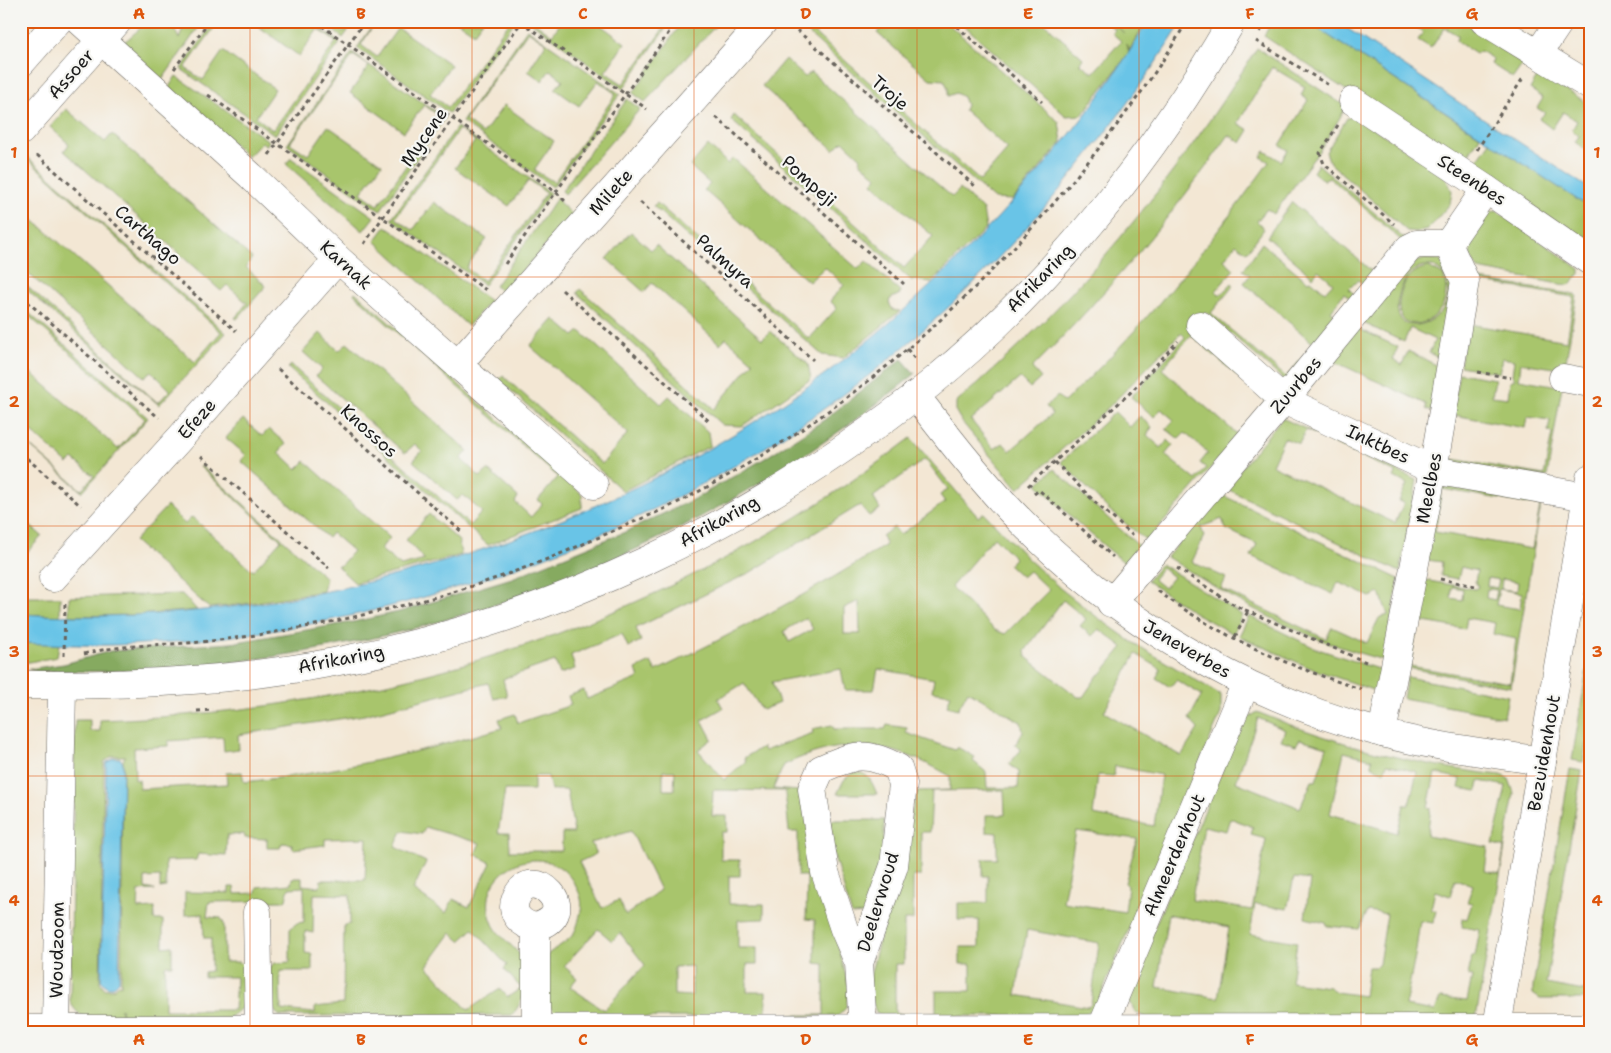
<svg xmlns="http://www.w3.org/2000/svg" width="1611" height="1053" font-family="'Shantell Sans',sans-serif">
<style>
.green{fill:#a8c56c;stroke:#627044;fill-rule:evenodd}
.forest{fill:#86aa60;stroke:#51633e}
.water{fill:#69c4e7;stroke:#427082}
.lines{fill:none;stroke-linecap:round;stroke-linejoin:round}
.minor-casing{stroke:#67635c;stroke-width:29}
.path{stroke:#67635c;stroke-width:3;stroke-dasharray:4 4;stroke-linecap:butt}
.minor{stroke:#fff;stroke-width:28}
.grid{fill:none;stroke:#de560d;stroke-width:1;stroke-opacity:0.55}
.labels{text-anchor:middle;stroke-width:4.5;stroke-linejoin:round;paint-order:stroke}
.street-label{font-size:18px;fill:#1c1c1c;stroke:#f6f6f2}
.neatline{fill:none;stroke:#de560d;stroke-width:2}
.grid-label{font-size:16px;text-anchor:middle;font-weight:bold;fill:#de560d}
</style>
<rect width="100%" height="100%" fill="#f6f6f2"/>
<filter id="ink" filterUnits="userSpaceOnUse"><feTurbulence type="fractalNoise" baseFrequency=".02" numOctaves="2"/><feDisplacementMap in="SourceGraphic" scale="10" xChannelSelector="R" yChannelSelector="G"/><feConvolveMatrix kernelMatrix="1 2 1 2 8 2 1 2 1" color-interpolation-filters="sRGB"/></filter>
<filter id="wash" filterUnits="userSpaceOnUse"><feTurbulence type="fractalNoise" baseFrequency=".0096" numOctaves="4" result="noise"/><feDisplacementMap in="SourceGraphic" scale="20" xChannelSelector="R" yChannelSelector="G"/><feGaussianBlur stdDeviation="1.12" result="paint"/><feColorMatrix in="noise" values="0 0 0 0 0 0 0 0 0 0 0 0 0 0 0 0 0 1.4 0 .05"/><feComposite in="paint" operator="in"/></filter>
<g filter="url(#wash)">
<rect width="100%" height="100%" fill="#f3e7d4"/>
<g class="green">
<polygon points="154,21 171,21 179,39 182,31 181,21 203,21 162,80 122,44 143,26"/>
<polygon points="215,21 219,21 185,68 203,80 223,51 275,89 256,117 273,130 336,42 318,29 299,56 251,21 309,21 340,43 275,135 181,69"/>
<polygon points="320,21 327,21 343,32 351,21 355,21 343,38"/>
<polygon points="376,21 361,45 377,57 398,28 451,65 430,94 448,107 510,21 515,21 449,113 357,48"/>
<polygon points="457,21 483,21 474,33"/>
<polygon points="533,21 552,35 562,21 595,21 625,43 605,72 623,84 669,21 671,21 623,89 532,23"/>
<polygon points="683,21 720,21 645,102 633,93"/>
<polygon points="818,21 821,21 812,31 980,181 1008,149 964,110 966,105 963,97 956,93 948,96 948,88 944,80 930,79 877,33 884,25 880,21 945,21 1059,122 1062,142 1013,200 994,199 808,33"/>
<polygon points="959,21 1042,21 1083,58 1080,63 1093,73 1121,41 1112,33 1115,30 1105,21 1110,21 1124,33 1112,21 1146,21 1129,51 1127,44 1129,53 1082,115 1066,116"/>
<polygon points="1272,21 1317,21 1314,26 1480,136 1478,140 1461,166 1264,36"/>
<polygon points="1420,21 1464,21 1525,61 1513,78 1491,64 1493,59 1480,51 1476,54 1456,41 1459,36 1445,28 1431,48 1418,40 1423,32 1415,27"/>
<path d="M527,29L620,94L553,187L462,122ZM528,31L546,43L528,71L542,81L550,70L563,80L555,89L579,106L598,81L616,94L554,182L534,170L554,141L504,105L483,134L465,120Z"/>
<path d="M1257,48L1345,106V109L1324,144L1274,214L1267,209L1257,221L1264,229L1247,252L1236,244L1224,260L1234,269L1216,291L1220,295L1232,283L1234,285L1211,313L1286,377L1314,344L1244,283L1250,275L1243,270L1262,243L1307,281L1311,280L1325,292L1333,283L1318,270L1313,277L1267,237L1292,202L1375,274L1402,241L1329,177L1324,181L1313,172L1318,164L1407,241L1366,287L1358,280L1349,289L1357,297L1285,381L1206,312L1189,331L1269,401L1147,541L1108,509L1061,462L1115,412L1130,427L1140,416L1152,427L1147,435L1161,448L1168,440L1173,445L1165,455L1196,480L1206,468L1200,463L1208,453L1185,433L1179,439L1166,429L1174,420L1161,409L1154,417L1131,397L1185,337L1181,333L1110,406L1018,489L962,422L956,412V402C1077,301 1174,181 1257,48ZM1272,67L1305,87L1301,95L1308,100L1280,145L1288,150L1281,161L1265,151L1261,157L1269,162C1207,248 1142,330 1064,402L1058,396L1046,406L1052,414L1010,451L1003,443L994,449L971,420L1020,378L1030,388L1041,378L1032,368C1105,295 1170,219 1229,135L1241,143L1249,130L1238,123ZM1344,293L1350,298L1337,316L1331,311ZM1191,335L1266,401L1237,434L1162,369Z"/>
<path d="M352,53L445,118L380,211L287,145ZM353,55L369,66L350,93L404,132L424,105L441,117L378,205L361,193L382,164L328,126L308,155L290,143Z"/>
<polygon points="785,59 805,77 811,72 952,197 960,189 983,210 986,228 932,282 911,280 731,120 734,115 904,268 933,236 872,183 877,177 859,161 861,158 843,141 834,150 762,86"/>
<polygon points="1540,72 1590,105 1590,147 1587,151 1575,142 1579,136 1572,130 1577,121 1563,112 1552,129 1539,119 1545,113 1537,108 1543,98 1530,89"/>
<polygon points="176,76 269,141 266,146 262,142 248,157 169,87"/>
<polygon points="627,99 640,109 565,194 562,191"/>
<polygon points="66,109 105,142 112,134 252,258 246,267 266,286 237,319 235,318 247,303 227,285 221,291 64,151 69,144 50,127"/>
<polygon points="1356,117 1445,175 1452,191 1450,204 1427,230 1419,232 1407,231 1330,163 1326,152 1347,118"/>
<path d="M457,127L550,193L484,285L391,219ZM459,129L475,141L455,168L509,206L529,180L546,193L484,281L466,268L487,239L434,202L413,230L395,218Z"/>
<polygon points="1490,142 1590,208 1590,252 1469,172"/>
<polygon points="708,145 728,164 733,158 858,269 866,261 900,291 900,294 890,299 889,303 893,310 900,311 843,358 822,355 653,206 657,203 809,339 837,308 830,301 844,285 825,267 809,282 704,190 710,184 690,166"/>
<polygon points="25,155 226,333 159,405 21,285 21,281 158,403 170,390 151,371 144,377 21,267 21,209 195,362 221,332 24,156"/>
<polygon points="291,158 374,217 363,231 286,164"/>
<polygon points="557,198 560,200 559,202 573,215 503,293 495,286"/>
<polygon points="1497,211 1580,269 1580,274 1569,285 1559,284 1478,269 1470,256 1472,240 1482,214"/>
<polygon points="386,226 490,301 468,326 375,241"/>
<polygon points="631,232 651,250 656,245 762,339 770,331 808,364 811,379 742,426 722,425 577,293 580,289 714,409 753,362 726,338 720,344 652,283 644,292 607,259"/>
<path d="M1425,259L1440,260L1453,276L1441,359L1429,353L1435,340L1410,328L1404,342L1361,322L1415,262ZM1424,266H1433L1444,274C1468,326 1378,350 1401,289C1405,278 1412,268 1424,266Z"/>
<path d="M1429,267L1443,275C1462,327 1380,347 1403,287C1407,276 1417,268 1429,267Z"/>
<path d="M1474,279L1577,295L1547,477L1443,461L1459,373L1495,379L1492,396L1508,398L1510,381L1515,379L1512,375L1514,360L1502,358L1499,373L1460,366ZM1476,281L1574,297L1567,341L1469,324ZM1521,363L1561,369L1558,386L1519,379ZM1454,415L1525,428L1527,417L1550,420L1548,431L1552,433L1544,475L1447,458Z"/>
<polygon points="355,292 582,494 582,508 488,545 288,368 291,365 470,525 482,512 463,495 457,500 413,461 422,451 415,444 405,453 316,376 322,369 303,352 320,333 339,351 347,343 468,451 461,459 480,477 488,470 518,497 515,502 531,517 542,504 538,500 558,477 354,294"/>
<polygon points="21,306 148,418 82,492 21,438 81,490 94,476 73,459 68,464 21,422 21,364 118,449 145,419 21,309"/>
<polygon points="554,319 574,336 580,331 661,404 669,396 708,432 710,446 623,491 499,380 503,376 602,464 628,433 530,346"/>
<polygon points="1357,328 1398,347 1393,359 1402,365 1408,351 1440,367 1432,412 1426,409 1426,404 1331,360"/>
<path d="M1282,418L1417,480L1400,572L1225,488ZM1306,430L1396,473L1394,477L1407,484L1399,501L1404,503L1395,523L1272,465L1284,438L1299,444Z"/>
<polygon points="243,419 262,436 269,429 286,444 279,452 297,469 305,461 390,538 380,549 401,566 425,560 406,540 429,514 459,541 461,555 355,583 337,566 341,565 353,551 332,533 328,538 241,461 246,455 226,438"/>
<path d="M911,438L978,517L984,513L1028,559L1061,589L1097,617L1132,642L1221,695V713L1099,999L1094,1008L1083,1016H882L876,1012L867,988L917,791L950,790V776C892,742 846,735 784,765L773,789L799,791L849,989L846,1008L838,1016L561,1018L547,1004L548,954C555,948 564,944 570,938C577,931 579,920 581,910C583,901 580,893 575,885C549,835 474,867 491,919C497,938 514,944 524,960C524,982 527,998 512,1015L280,1016C265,1007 270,983 270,967L275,963L290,962V929L297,923L304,922V887L289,888L286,899L283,901L209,902L207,917L221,918L224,924V962H240L246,968V999L244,1006L228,1019H122L121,1008V1020C97,1020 83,1025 70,1002L75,720H90V731H100V720C401,710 672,621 911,438ZM925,459L948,489L940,495L945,502L900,535L894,527L882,536L886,545C812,592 735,633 656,671L651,662L636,669L639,678L587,699L584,690L568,696L571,705L518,723L515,714L499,719L502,728C417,753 331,773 244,782L242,772L226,773L227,784L140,789L139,780H135L134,748L168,746V741L223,737L224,751L239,749L238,735L364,715L488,683L494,699L507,696L503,679L555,661L560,674L575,669L571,655L622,634L628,647L641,641L636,628L751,572L860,505L869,516L880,509L873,497ZM994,537L1015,558L1009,565L1022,577L1029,571L1049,590L1005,634L995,630L951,587ZM1063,600L1086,619L1080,626L1092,636L1099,629L1123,647L1101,674L1098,675L1083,697H1078L1026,657L1025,651ZM859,601L860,634H844V608ZM806,618L813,629L789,642L784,631ZM1136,654L1161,669L1156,678L1170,687L1176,680L1202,695L1189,719L1198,729L1181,756L1104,712ZM841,669L845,690H874L878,669L934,679L932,691L951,694L947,706L958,709L968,691L1017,720L1021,722L1023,732L1015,745L1021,750L1009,764L1019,772L1018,788H987L986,772L973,761L975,757L957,747L955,750L906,733L907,728L887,725L885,729H834L832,725L812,729L813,733L764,751L762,747L744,758L746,761L724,780L698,750L712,739L702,720L723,708L718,699L744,683L762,710L779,703L772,682ZM112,756H125L123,761L121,985L119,984L113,989H105L100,982L104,762ZM1115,766L1161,775L1154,826L1093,815L1098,775L1114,776ZM663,771H675L674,790H663ZM534,776H548L551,790H567L574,833H562V851H510L509,833H498L505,790H534ZM713,790L785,791L789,832H798V876H807L806,919L815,920V963L824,964V1015H766V992H747V964H757V948H738V920L764,919V904H729V876H740V860H721V832H727V816H712ZM1004,790L1005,815H986V832L997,833V859H983V876H988V903H958V920H979V947H960V964H971V991H936V1014H895V964H904V920H913V876H921V832H930L932,791ZM425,827L480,843L475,854L491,863L469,907L453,899L446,913L413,890L426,862L395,847L402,831L422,834ZM631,831L660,890L626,915L619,900L602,908L579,862L596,854L591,843ZM1076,831L1137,839L1125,883L1128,886L1125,912L1063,902ZM244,834L245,838L267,839V848H280L282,843L292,844L293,849L325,845V839L367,838L365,880H321L320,887L302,885V878H292L291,884L257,887L256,893L235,894L234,887H229V893L185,892V915L203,914L204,938H211V971L204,972V977H236L234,1010H165V968L166,965H172V946L163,947V920H154L155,908L138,909L139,891L155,890L145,888V878L160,877V888L166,887L165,861L196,860L198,854L226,856L227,835ZM314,894L350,895V924L344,925L343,1004L315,1007V1013L281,1010L280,971H312V954L305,953V931L313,933ZM473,929L507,965L504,969L521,988L508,997L500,989L468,1010L427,966L451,933L460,941ZM598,929L612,941L620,933L645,965L604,1010L570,987L577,978L564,966ZM1027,930L1099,943L1091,1004L1088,1007L1016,995ZM692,966V996L674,995V967Z"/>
<polygon points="201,466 326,578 323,591 244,604 209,608 134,541 167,506 185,524 192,517 253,571 281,540 200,467"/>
<polygon points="1054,469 1141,548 1127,565 1081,526 1037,484"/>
<path d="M1438,485L1541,504L1511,687L1408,668L1423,580L1475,589L1478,587L1475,582L1477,571L1461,567L1458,579L1441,576L1442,562L1427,560ZM1442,489L1540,506L1532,549L1435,532ZM1488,578L1499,580L1497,588L1487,586ZM1502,579L1518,582L1517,591L1501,589ZM1452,587L1463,589L1462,600L1451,598ZM1487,589L1497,590L1495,600L1486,598ZM1499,589L1522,593L1520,609L1496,605ZM1467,618L1495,623L1493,634L1516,639L1510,683L1410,666L1418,621L1465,629Z"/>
<path d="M1220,494L1399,579L1384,660C1302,639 1238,603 1167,557ZM1222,519L1226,529L1257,544L1251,556L1333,594L1338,582L1370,597L1380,593L1388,615L1379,618L1367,643L1332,627L1326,639L1221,589L1226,578L1192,562L1204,536L1201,527Z"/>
<polygon points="22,519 42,536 21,559 21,520"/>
<path d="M1161,564L1242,615L1233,634L1195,613L1147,581ZM1162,568L1173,577L1164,588L1153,579Z"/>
<polygon points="182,594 197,610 137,615 69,616 69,597"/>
<polygon points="21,597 60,597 60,616 21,614"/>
<polygon points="1249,616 1315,648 1381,670 1378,692 1310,668 1239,636"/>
<polygon points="21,643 59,644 57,657 23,663 25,652 21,651"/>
<polygon points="1590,650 1590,723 1583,762 1572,760"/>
<polygon points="1407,677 1508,696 1504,717 1403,698"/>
<path d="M1257,712C1336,744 1416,766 1501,775L1509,779L1514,793L1476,1018L1150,1020L1135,1012L1126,993L1243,722ZM1258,718L1285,730L1281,740L1296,745L1300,739L1327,747L1316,781H1312L1300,808L1236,782ZM1344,752L1372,759L1371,766L1384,772L1387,764L1417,772L1409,805H1404L1397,833L1330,814ZM1435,773L1461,779L1459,788L1477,791L1479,781L1506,786L1493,844L1504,847L1500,874L1485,871L1488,847L1427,836L1431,808L1428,807ZM1230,818L1253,827L1251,835L1266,839L1252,910L1192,900L1204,826L1226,831ZM1294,878L1310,880L1305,918L1326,923L1327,926L1359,929L1368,911L1387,914L1379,964L1376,967H1368L1364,996L1336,992L1329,987L1291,982L1297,942L1250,934L1255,904L1287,909ZM1455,879L1473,885L1467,902L1472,903L1467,919L1463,918L1462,927L1480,930L1475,956H1472L1468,976L1472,977L1467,1001L1440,998L1435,1011L1405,1006L1415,957L1420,921L1433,923L1436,911L1431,909L1435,891L1450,896ZM1168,914L1229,927L1218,998L1157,987Z"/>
<polygon points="1570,769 1582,771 1546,984 1589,992 1590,986 1590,999 1540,999 1533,994 1533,987"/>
<path d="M853,772C868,771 872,782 877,794H837L844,780Z"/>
<polygon points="832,820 884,820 884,864 864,914 852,915 830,843"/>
</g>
<path class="forest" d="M902,359L915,374C698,550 449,647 171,668C134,671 97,672 60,671C50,671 36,673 28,669L64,664L111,651L231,643L353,622L399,612L512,578L625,532L696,498L762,460L824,420Z"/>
<g class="water">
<path d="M1148,21H1183C1101,150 1001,269 882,365C672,534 381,640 112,645C82,646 51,644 21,643V614C308,632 624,531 850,355C908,310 962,257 1011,203C1062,147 1110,87 1148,21Z"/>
<polygon points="1317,21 1336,21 1590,189 1590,208 1314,26"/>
<polygon points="113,758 120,758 123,763 119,981 113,987 107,987 101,980 106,763"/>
</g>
</g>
<g filter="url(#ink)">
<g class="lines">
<defs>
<g id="minor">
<polyline points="80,21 251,176 338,259 594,485"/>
<polyline points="1484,21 1590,86"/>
<polyline points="1538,54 1560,21"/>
<polyline points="21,63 58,21"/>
<polyline points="1353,101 1486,189 1590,261"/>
<polyline points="21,131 118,21"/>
<polyline points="1200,325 1284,400 1433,470 1587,497"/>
<polyline points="458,364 764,21"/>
<polyline points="1563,378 1590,383"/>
<path d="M915,395C946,435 977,475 1011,511C1112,617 1241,696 1382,733C1435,747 1489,753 1542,761"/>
<polyline points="53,578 181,437 338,259"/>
<polyline points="1111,603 1284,400 1409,248 1417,244 1448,244 1486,189"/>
<path d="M21,685C126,685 230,682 334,662C550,621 759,522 930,384C1050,286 1155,155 1232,21"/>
<polyline points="1382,733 1433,470 1465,281 1448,244"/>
<polyline points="257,912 259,1032"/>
<path d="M859,963L844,929L825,872L812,789L821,769C853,755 866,750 898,768L903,784L894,866L859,963L863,1029"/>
<polyline points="1102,1027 1246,683"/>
<polyline points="1497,1027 1590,478"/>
<polyline points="21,1029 1590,1028"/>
<polyline points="56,1029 62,686"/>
<path d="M536,1029V927C522,925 509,914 516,898C532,860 585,913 536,927"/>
</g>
</defs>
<use href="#minor" class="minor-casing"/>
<g class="path">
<polyline points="315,21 556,192 565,201"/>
<polyline points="951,21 1042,102"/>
<polyline points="521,22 647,109"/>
<polyline points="791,25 975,186"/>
<polyline points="1260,32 1266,21"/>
<polyline points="1256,41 1330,86"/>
<polyline points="174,69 209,21"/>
<polyline points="208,95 486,290"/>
<polyline points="716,117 904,284"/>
<polyline points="1338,125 1320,153 1324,164 1394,224"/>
<polyline points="1477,150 1523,78"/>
<polyline points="37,155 236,331"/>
<polyline points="269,155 365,21"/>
<polyline points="640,202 813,360"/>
<polyline points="364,244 522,21"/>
<polyline points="505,264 677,21"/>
<polyline points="562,290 710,422"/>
<polyline points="21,296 159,418"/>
<polyline points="907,349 915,359"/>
<polyline points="278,369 463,533"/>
<polyline points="1478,372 1511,378"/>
<polyline points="21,453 81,506"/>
<polyline points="201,456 329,568"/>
<polyline points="1055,462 1098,505 1132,535"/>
<polyline points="1028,486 1132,391 1178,341"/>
<polyline points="1034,494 1039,490 1113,557"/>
<polyline points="1177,568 1236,606 1366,662"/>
<polyline points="1440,579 1475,586"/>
<path d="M1158,591C1218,636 1290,667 1361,689"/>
<polyline points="1235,637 1248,611"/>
<path d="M84,654C125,643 168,646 210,641C274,634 337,622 400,606C474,589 544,562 613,531C640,519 667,509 692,495C842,417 973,303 1079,173C1118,125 1156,75 1187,21"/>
<polyline points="64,656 65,602"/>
<polyline points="197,711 213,710"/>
</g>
<use href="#minor" class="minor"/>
</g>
</g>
<path class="grid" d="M250,21V1032M472,21V1032M694,21V1032M917,21V1032M1139,21V1032M1361,21V1032M21,277H1590M21,526H1590M21,776H1590"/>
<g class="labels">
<g class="street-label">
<text transform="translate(71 74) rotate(-49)" y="6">Assoer</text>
<text transform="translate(890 93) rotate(41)" y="6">Troje</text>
<text transform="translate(424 137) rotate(-55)" y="6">Mycene</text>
<text transform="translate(1472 180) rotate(33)" y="6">Steenbes</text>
<text transform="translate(809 181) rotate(42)" y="6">Pompeji</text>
<text transform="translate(611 192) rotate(-48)" y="6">Milete</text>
<text transform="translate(148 235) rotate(41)" y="6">Carthago</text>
<text transform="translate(725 261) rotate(42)" y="6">Palmyra</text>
<text transform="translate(346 265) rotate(42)" y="6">Karnak</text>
<text transform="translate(1040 278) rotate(-46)" y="6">Afrikaring</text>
<text transform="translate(1296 385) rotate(-50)" y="6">Zuurbes</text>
<text transform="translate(197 419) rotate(-49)" y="6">Efeze</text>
<text transform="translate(369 431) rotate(42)" y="6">Knossos</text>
<text transform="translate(1378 444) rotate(25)" y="6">Inktbes</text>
<text transform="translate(1429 488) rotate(-79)" y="6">Meelbes</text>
<text transform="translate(719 521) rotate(-29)" y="6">Afrikaring</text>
<text transform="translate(1187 649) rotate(30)" y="6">Jeneverbes</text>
<text transform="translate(341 659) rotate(-11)" y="6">Afrikaring</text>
<text transform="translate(1544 753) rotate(-80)" y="6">Bezuidenhout</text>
<text transform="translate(1174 855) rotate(-67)" y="6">Almeerderhout</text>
<text transform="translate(878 902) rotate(-73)" y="6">Deelerwoud</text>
<text transform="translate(57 950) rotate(-89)" y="6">Woudzoom</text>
</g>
</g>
<rect width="1611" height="1053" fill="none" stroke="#f6f6f2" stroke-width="55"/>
<rect x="28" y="28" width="1556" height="998" class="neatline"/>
<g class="grid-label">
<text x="139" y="19">A</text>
<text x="361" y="19">B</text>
<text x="583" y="19">C</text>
<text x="806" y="19">D</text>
<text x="1028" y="19">E</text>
<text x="1250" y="19">F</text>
<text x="1472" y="19">G</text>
<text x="14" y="158">1</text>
<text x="1597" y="158">1</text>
<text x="14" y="407">2</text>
<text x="1597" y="407">2</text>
<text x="14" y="657">3</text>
<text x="1597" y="657">3</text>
<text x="14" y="906">4</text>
<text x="1597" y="906">4</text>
<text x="139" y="1045">A</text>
<text x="361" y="1045">B</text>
<text x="583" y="1045">C</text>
<text x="806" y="1045">D</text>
<text x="1028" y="1045">E</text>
<text x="1250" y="1045">F</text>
<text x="1472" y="1045">G</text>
</g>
</svg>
